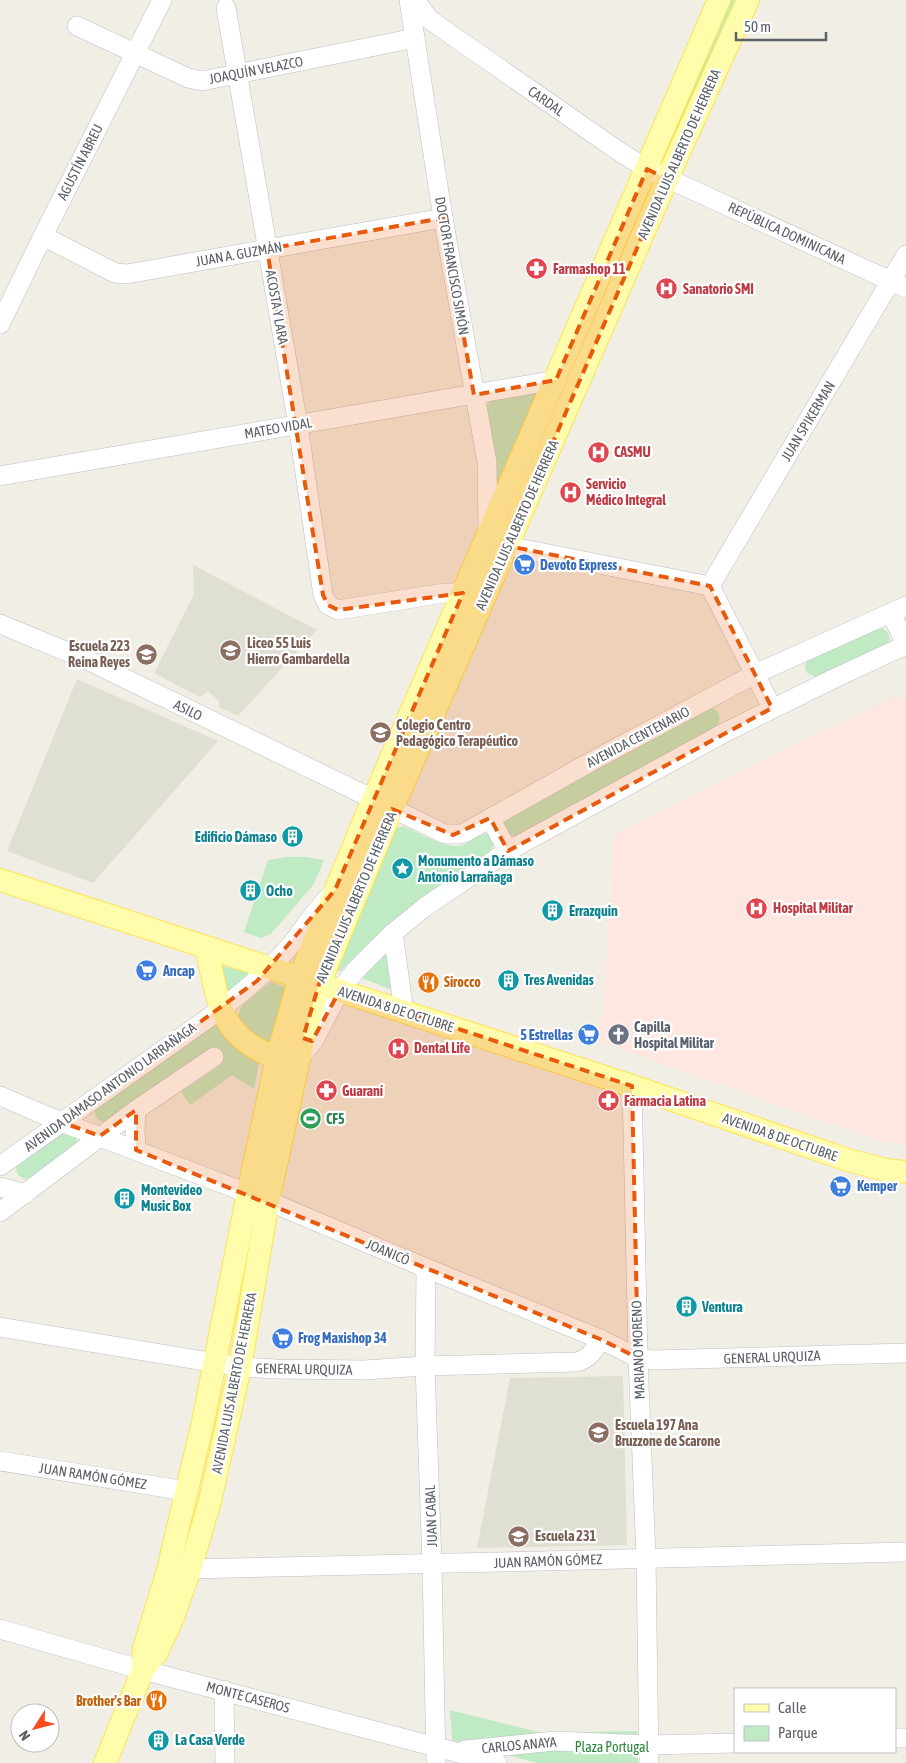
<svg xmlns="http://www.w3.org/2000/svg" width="906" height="1763" font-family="'Asap Condensed',sans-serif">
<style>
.education{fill:#e0dfd3}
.medical{fill:#fee7e0}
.green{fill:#bfeac4}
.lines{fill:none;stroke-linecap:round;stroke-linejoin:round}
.minor-casing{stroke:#bcbec5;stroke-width:20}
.major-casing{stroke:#ffe34f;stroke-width:24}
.minor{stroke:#fff;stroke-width:19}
.major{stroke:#fffcab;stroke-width:22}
.marked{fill:#e8590c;fill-opacity:0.2;stroke:#e8590c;stroke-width:4;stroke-dasharray:10 6;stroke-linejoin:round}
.labels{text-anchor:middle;stroke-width:4.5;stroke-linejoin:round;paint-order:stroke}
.street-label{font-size:14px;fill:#5c6067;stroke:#fff}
.health-label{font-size:14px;font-weight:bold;fill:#be3a42;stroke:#fff;text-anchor:start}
.shop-label{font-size:14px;font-weight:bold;fill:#366cbe;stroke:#fff;text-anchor:start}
.education-label{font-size:14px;font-weight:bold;fill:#785e54;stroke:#fff;text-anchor:start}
.culture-label{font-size:14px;font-weight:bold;fill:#0d838f;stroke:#fff;text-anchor:start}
.food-label{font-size:14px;font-weight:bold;fill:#c56008;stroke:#fff;text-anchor:start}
.worship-label{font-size:14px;font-weight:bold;fill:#5b616d;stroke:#fff;text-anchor:start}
.leisure-label{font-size:14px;font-weight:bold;fill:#27864d;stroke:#fff;text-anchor:start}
.park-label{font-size:14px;fill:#2c863b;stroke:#fff}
</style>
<rect width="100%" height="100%" fill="#f1efe5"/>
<g class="education">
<polygon points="193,565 317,630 238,716 219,707 219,701 208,691 200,697 154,673 194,594"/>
<polygon points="77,679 218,741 93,883 7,851"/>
<polygon points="623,1376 627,1545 477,1548 510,1378"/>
</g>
<polygon class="medical" points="894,696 906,700 906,1145 874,1139 830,1124 594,1039 602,1017 614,834"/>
<g class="green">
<polygon points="727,0 739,0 669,158 660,154"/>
<polygon points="534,391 537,393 493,506 495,467 490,422 484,415 488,404 492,400"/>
<path d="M876,627C886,628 892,635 888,644L818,678L807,673L805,668L807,660Z"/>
<path d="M712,707L718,712C722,720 718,725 712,729L519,835L515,836L507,834L502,825L511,814Z"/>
<path d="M403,826C419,833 447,850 463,845C473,842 478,832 488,834L494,845L489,853L389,925L366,945L341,971H337L395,829Z"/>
<polygon points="287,857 306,857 324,860 314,884 271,934 261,938 244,932 268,860"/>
<polygon points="387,952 392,990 362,978"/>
<polygon points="220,965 248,973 249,975 226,994"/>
<polygon points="271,982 287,988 273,1045 246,1032 238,1017 239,1012 243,1005"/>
<polygon points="216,1024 229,1041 259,1063 254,1089 232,1075 190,1105 181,1092 222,1064 212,1050 106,1124 97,1119 94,1110"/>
<path d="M65,1132L77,1138L76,1145L30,1179C21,1180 13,1173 18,1164L55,1136Z"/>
<polygon points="450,1710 542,1733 637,1731 638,1763 537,1763 452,1740"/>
</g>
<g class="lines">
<defs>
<g id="minor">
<polyline points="409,0 443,218 487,462 488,533 508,546 710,586"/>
<polyline points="415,0 429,19 440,27 617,150 647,169 906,288"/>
<polyline points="226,8 298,425 323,595 328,605 338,610 444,593 463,593"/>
<polyline points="77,26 188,78 202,81 415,38"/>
<polyline points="43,236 115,273 127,274 443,218"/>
<polyline points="0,324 43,236 162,0"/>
<polyline points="0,476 556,380"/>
<polyline points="710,586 906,255"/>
<polyline points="710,586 772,708"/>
<polyline points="891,613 906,645"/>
<polyline points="0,624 87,660 445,834 461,834 466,832 594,760 755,674 906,606"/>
<polyline points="490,818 508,851"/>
<polyline points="393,933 404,1012"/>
<polyline points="301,1055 313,1042 340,990 356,970 393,933 425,907 508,851 722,734 833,679 906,645"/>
<polyline points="632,1086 638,1358 646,1558 649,1763"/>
<polyline points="0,1096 61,1122 268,1201 426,1268 600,1339 638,1358 654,1360 906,1353"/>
<polyline points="136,1110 135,1130 136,1150"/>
<path d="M0,1166L221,1009C246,990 269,970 290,946C304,929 315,910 331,895"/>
<polyline points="0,1187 25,1194"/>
<polyline points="0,1212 136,1110 214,1057"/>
<polyline points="426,1268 425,1366 432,1565 436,1763"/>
<path d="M0,1327L240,1367L276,1369L364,1370L425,1366L577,1362C590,1358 594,1351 600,1339"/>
<polyline points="0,1461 186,1491"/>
<path d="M190,1569C429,1565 667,1557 906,1552"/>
<polyline points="0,1629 143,1670 497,1763"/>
<polyline points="224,1690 225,1763"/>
<polyline points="895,1738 906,1738"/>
<polyline points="465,1750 555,1741 649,1745 735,1743"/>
</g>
<g id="major">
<polyline points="0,880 632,1086 848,1160 886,1170 906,1172"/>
<path d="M206,947C217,991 217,1031 263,1052C272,1056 282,1060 293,1058"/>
<polyline points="143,1662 144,1649 168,1570 203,1422 248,1193 277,1058 300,977 364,821 719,0"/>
<polyline points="105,1763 143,1670 157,1652 173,1617 190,1569 210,1501 240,1367 268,1201 303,1040 319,984 392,809 667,179 748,0"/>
</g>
</defs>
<use href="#minor" class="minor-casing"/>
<use href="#major" class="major-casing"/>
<use href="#minor" class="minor"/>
<use href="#major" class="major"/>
</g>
<path class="marked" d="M647,169L667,179L508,546L710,586L772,708L508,851L490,818L453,835L392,809L319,984L303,1038L312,1041L340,990L632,1086L638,1358L600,1339L136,1150V1110L100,1136L61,1122L257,981L335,890L463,593L338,610L328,605L323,595L267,249L443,218L474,395L556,380Z"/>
<defs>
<symbol id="pharmacy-disc" viewBox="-11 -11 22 22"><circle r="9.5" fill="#e0444e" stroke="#fff"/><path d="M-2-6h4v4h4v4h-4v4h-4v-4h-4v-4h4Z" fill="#fff"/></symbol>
<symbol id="hospital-disc" viewBox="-11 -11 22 22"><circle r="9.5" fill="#e0444e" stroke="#fff"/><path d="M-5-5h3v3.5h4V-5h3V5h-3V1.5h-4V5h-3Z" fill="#fff"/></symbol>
<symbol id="supermarket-disc" viewBox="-11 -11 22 22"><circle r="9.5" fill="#3f7fe0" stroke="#fff"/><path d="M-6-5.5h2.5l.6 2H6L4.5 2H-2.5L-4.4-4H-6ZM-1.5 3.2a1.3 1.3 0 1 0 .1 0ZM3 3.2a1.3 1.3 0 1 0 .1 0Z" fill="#fff"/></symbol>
<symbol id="school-disc" viewBox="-11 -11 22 22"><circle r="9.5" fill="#8d6e63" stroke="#fff"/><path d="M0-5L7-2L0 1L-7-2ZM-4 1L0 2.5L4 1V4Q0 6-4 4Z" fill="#fff"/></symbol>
<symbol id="building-disc" viewBox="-11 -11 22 22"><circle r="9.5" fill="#0f9aa8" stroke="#fff"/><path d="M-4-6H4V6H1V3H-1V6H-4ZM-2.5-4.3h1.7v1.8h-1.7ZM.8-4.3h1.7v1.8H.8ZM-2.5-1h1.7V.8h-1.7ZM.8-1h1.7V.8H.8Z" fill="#fff"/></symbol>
<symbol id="sight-disc" viewBox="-11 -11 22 22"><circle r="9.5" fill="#0f9aa8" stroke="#fff"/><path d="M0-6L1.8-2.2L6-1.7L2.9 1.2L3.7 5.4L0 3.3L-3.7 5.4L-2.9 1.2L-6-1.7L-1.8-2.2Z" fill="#fff"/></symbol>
<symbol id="restaurant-disc" viewBox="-11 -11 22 22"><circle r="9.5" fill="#e8710a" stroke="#fff"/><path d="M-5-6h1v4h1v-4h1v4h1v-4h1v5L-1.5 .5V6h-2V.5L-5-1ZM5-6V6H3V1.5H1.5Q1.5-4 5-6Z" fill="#fff"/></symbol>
<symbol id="church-disc" viewBox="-11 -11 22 22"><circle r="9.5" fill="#6b7280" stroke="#fff"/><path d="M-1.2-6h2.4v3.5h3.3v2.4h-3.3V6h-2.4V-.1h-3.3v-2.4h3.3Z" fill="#fff"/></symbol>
<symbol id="stadium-disc" viewBox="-11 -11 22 22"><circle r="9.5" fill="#2e9e5b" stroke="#fff"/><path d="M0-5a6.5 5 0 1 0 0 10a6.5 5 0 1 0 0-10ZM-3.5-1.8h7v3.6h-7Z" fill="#fff"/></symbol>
</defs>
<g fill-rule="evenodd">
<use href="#pharmacy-disc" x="524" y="256" width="25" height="25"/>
<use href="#hospital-disc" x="654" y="276" width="25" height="25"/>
<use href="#hospital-disc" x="586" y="440" width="25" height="25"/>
<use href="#hospital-disc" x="558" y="480" width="25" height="25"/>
<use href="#supermarket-disc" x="512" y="552" width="25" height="25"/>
<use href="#school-disc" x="218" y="638" width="25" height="25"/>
<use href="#school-disc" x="134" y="642" width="25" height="25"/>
<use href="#school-disc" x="368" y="720" width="25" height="25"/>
<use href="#building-disc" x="280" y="824" width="25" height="25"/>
<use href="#sight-disc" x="390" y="856" width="25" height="25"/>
<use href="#building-disc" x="238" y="878" width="25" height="25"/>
<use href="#hospital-disc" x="744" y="896" width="25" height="25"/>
<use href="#building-disc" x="540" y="898" width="25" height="25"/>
<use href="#supermarket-disc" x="134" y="958" width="25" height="25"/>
<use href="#building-disc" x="496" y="968" width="25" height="25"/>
<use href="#restaurant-disc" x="416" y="970" width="25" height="25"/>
<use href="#supermarket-disc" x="576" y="1022" width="25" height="25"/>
<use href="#church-disc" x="606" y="1022" width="25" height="25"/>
<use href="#hospital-disc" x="386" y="1036" width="25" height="25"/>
<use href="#pharmacy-disc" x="314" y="1078" width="25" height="25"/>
<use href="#pharmacy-disc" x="596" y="1088" width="25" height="25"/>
<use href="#stadium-disc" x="298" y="1106" width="25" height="25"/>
<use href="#supermarket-disc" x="828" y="1174" width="25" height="25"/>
<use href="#building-disc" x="112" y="1186" width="25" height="25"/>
<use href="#building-disc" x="674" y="1294" width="25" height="25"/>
<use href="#supermarket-disc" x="270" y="1326" width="25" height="25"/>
<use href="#school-disc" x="586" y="1420" width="25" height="25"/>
<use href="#school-disc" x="506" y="1524" width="25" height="25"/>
<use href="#restaurant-disc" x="144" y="1688" width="25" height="25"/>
<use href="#building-disc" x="146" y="1728" width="25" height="25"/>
</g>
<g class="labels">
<g class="street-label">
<text transform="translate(256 70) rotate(-11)" y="5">JOAQUÍN VELAZCO</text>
<text transform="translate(546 101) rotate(35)" y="5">CARDAL</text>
<text transform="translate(679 154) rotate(-66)" y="5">AVENIDA LUIS ALBERTO DE HERRERA</text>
<text transform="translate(80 162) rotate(-63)" y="5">AGUSTÍN ABREU</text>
<text transform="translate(787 233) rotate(25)" y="5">REPÚBLICA DOMINICANA</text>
<text transform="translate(239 254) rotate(-10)" y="5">JUAN A. GUZMÁN</text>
<text transform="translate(452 266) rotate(80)" y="5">DOCTOR FRANCISCO SIMÓN</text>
<text transform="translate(277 307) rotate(80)" y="5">ACOSTA Y LARA</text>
<text transform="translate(808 421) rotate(-59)" y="5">JUAN SPIKERMAN</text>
<text transform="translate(278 428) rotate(-10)" y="5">MATEO VIDAL</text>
<text transform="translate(517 525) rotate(-66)" y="5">AVENIDA LUIS ALBERTO DE HERRERA</text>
<text transform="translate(188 710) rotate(26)" y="5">ASILO</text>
<text transform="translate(638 737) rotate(-28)" y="5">AVENIDA CENTENARIO</text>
<text transform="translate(356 897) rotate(-67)" y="5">AVENIDA LUIS ALBERTO DE HERRERA</text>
<text transform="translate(396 1009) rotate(18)" y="5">AVENIDA 8 DE OCTUBRE</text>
<text transform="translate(110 1087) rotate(-36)" y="5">AVENIDA DÁMASO ANTONIO LARRAÑAGA</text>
<text transform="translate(780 1137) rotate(19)" y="5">AVENIDA 8 DE OCTUBRE</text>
<text transform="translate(388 1252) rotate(23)" y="5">JOANICÓ</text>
<text transform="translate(638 1350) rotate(-92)" y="5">MARIANO MORENO</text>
<text transform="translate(772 1357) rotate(-2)" y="5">GENERAL URQUIZA</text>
<text transform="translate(304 1369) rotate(1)" y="5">GENERAL URQUIZA</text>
<text transform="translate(234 1383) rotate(-79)" y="5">AVENIDA LUIS ALBERTO DE HERRERA</text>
<text transform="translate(93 1476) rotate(9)" y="5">JUAN RAMÓN GÓMEZ</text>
<text transform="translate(431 1516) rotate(-92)" y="5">JUAN CABAL</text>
<text transform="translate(548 1561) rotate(-2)" y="5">JUAN RAMÓN GÓMEZ</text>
<text transform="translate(248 1697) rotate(15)" y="5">MONTE CASEROS</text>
<text transform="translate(519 1745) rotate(-5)" y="5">CARLOS ANAYA</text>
</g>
<g class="health-label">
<text x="553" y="274">Farmashop 11</text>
<text x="683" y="294">Sanatorio SMI</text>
<text x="614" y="457">CASMU</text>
<text x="586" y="489">Servicio<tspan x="586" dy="16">Médico Integral</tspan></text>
<text x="773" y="913">Hospital Militar</text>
<text x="414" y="1053">Dental Life</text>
<text x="342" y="1096">Guaraní</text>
<text x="624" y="1106">Farmacia Latina</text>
</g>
<g class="shop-label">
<text x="540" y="570">Devoto Express</text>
<text x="163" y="976">Ancap</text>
<text x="573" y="1040" text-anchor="end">5 Estrellas</text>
<text x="857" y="1191">Kemper</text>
<text x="298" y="1343">Frog Maxishop 34</text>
</g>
<g class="education-label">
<text x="247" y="648">Liceo 55 Luis<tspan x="247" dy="16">Hierro Gambardella</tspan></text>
<text x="130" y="651" text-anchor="end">Escuela 223<tspan x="130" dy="16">Reina Reyes</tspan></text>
<text x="396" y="730">Colegio Centro<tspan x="396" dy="16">Pedagógico Terapéutico</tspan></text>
<text x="615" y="1430">Escuela 197 Ana<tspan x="615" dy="16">Bruzzone de Scarone</tspan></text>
<text x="535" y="1541">Escuela 231</text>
</g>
<g class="culture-label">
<text x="277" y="842" text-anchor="end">Edificio Dámaso</text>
<text x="418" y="866">Monumento a Dámaso<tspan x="418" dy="16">Antonio Larrañaga</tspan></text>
<text x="266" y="896">Ocho</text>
<text x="569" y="916">Errazquin</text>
<text x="524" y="985">Tres Avenidas</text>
<text x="141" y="1195">Montevideo<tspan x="141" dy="16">Music Box</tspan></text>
<text x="702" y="1312">Ventura</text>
<text x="175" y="1745">La Casa Verde</text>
</g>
<g class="food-label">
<text x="444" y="987">Sirocco</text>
<text x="141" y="1706" text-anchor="end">Brother's Bar</text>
</g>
<g class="worship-label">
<text x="634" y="1032">Capilla<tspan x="634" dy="16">Hospital Militar</tspan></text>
</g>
<g class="leisure-label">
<text x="326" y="1124">CF5</text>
</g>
<g class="park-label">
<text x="612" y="1752">Plaza Portugal</text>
</g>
</g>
<rect x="734" y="1688" width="162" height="65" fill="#ffffff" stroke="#bebfc2"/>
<rect x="744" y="1704" width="25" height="8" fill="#fffcab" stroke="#bebfc2"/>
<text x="778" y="1713" font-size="15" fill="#5c6067">Calle</text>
<rect x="744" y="1726" width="25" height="15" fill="#bfeac4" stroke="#bebfc2"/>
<text x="778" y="1738" font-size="15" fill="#5c6067">Parque</text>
<g transform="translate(35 1728) rotate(234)"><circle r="24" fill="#ffffff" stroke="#bebfc2"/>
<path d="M0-4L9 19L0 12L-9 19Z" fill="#fb4c20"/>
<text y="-8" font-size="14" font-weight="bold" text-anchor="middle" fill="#5c6067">N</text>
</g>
<path d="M736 32v8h90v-8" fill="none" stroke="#5c6067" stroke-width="2.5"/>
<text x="744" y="32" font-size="15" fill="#5c6067" stroke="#ffffff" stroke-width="4" paint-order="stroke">50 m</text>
</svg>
